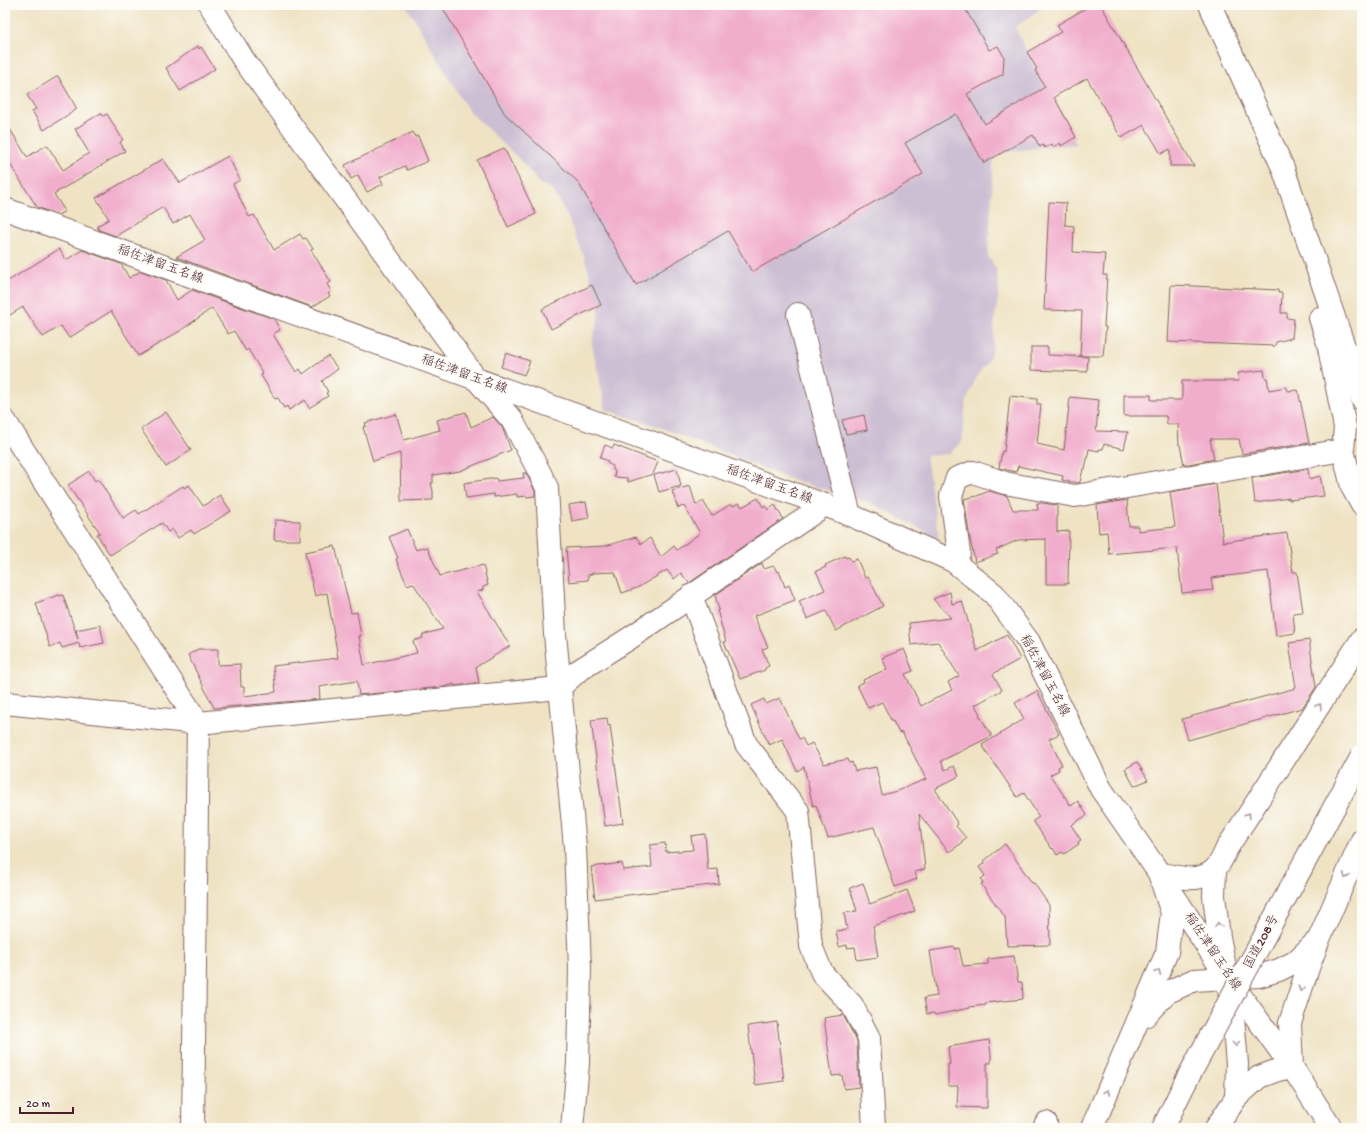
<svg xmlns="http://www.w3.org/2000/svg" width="1367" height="1133" viewBox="0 0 1367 1133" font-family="'Gochi Hand','Klee One',sans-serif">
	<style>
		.industrial { fill: #ccbed3 }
		.building { fill: #f1adcc }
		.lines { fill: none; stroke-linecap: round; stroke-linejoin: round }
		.minor-casing { stroke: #846461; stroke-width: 24 }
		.major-casing { stroke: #846461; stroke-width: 24 }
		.highway-casing { stroke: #846461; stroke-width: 24 }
		.minor { stroke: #fff; stroke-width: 22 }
		.major { stroke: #fff; stroke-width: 22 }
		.highway { stroke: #fff; stroke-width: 22 }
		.highway-bridge-casing { stroke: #846461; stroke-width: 24; stroke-linecap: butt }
		.highway-bridge { stroke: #fff; stroke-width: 22 }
		.oneway { stroke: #ae9aa0 }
		.labels { text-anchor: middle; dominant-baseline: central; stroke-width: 3.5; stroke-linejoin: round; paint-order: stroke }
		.street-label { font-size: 13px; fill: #4a1f2b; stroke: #fdfcf7 }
	</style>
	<rect width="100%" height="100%" fill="#fdfcf7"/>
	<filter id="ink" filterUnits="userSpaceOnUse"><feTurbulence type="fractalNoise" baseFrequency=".025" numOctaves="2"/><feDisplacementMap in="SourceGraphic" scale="8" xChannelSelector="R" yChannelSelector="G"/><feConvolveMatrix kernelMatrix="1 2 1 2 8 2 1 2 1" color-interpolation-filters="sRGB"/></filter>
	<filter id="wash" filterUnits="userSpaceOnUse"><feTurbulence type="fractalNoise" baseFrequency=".012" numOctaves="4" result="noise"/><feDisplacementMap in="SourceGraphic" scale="16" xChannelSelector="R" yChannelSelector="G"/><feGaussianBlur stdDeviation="0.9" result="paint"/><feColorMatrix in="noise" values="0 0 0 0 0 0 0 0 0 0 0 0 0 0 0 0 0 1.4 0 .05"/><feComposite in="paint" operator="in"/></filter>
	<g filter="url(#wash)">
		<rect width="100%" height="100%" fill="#efe3c4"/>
		<polygon class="industrial" points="406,5 1046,5 1015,27 1041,81 1076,144 1042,147 1000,153 993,162 993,176 988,256 996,269 999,292 995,317 993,348 987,363 979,372 973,385 966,402 962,441 949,454 926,456 939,539 869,502 792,480 657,426 606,410 592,344 593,337 597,325 599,315 598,305 585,259 568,218 555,193 549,187 540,184 521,161 468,110"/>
		<g id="blocks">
			<g class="building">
				<polygon points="441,5 963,5 989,50 998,46 1004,57 1003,74 967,94 985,124 1045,87 1035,70 1037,69 1027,52 1061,32 1057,25 1091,5 1101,5 1194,166 1170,166 1170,149 1161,154 1144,125 1121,138 1087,78 1054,97 1076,137 1061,146 1060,143 1053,147 1052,144 1045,148 1043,145 1040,147 1033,135 984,163 956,114 905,143 923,174 752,272 728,231 636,285 578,182 505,114"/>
				<polygon points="198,46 199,49 201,47 215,69 180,91 166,68"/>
				<polygon points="58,76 77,109 44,130 32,111 36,109 27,95"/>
				<polygon points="101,113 103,116 107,114 123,140 120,142 125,151 54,194 65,211 58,215 37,207 5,156 5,121 27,157 47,145 63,170 89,153 75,129"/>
				<polygon points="413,132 415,137 418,136 428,161 407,170 405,166 380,177 383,184 367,192 358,175 351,179 345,165"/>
				<polygon points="504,148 536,214 508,227 477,160"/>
				<polygon points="228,156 240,180 233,184 249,217 254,215 274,250 300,234 303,239 306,238 313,249 311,250 331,282 327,284 331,291 328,294 330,296 312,307 176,257 205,240 190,214 173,224 163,207 116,236 99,230 97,226 109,219 96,198 163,159 180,183"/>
				<polygon points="1049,202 1066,203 1065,225 1074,226 1073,252 1105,254 1103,275 1107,275 1104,327 1106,327 1103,356 1080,356 1082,311 1044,310"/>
				<polygon points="59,249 66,260 82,250 121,264 129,278 141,271 166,280 177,300 192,290 274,319 280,330 273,334 296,372 300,369 303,374 328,356 338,369 322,381 328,392 326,393 328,396 309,408 305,400 289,410 287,406 284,408 278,398 275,399 261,375 263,374 248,349 246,351 234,331 228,334 212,308 180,331 138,356 111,311 69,338 61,326 43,337 23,307 5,318 5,283"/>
				<polygon points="592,285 601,305 551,329 542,309"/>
				<polygon points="1171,285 1278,290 1278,293 1282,293 1281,313 1287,313 1287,318 1294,319 1292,338 1276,342 1275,346 1168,342"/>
				<polygon points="1031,347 1048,347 1048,355 1088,357 1087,372 1031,370"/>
				<polygon points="506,353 530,361 524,375 501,367"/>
				<polygon points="1264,370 1265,378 1267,378 1269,390 1286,387 1287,391 1298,390 1309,443 1242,454 1239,439 1210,439 1214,459 1184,465 1180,445 1179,445 1178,424 1167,424 1166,416 1124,416 1124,395 1151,395 1151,400 1182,400 1182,381 1239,381 1238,373"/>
				<polygon points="1010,396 1037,399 1037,404 1041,404 1037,444 1064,450 1070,397 1099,400 1096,431 1128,432 1124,449 1104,444 1103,449 1099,449 1099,451 1089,449 1085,469 1083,469 1080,482 1078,483 1062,480 1063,476 1018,466 1016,472 999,468 1002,451 1004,452"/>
				<polygon points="166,412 191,450 166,467 141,429"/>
				<polygon points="466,412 471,427 493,417 502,427 511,450 460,471 433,475 433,483 431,483 433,491 433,500 401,501 400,453 373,461 363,427 366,426 365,423 396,414 404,440 440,430 437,420"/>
				<polygon points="864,415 867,430 846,434 842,420"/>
				<polygon points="605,445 613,448 614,445 658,462 653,474 628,482 627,478 614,477 615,471 613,470 613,466 607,463 608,461 600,458"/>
				<polygon points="677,469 681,486 659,492 654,475"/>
				<polygon points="1308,469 1309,479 1320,476 1324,496 1289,500 1289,498 1255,503 1252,478"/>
				<polygon points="89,471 95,481 98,479 123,518 136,510 139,514 183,486 184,488 189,485 203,506 220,495 231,511 194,534 191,530 178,538 172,529 168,532 162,523 110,555 97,534 100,533 68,485"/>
				<polygon points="523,473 526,473 535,491 535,496 527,497 527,496 517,497 517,494 494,497 494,494 466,498 464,483 496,478 497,481 524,478"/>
				<polygon points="1216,484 1223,542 1287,533 1293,572 1297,572 1303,612 1293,613 1295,633 1276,636 1268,571 1211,578 1213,590 1182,593 1177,548 1109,554 1107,532 1099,533 1097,505 1127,500 1129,526 1138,526 1138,531 1175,527 1170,492"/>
				<polygon points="690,486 696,505 703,501 712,516 731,504 733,506 739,503 742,507 758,498 763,507 765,506 768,510 775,505 783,519 689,583 681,573 674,579 667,570 637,588 622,593 615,572 592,573 592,574 588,575 588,580 569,582 566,548 605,546 636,537 641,544 650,538 661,557 674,546 677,550 700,533 684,506 678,508 672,491"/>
				<polygon points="989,491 1007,496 1013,510 1038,510 1037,503 1042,503 1057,505 1057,532 1069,531 1068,584 1046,584 1046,539 1018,540 996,550 998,554 975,562 970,539 964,499 977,496"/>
				<polygon points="586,502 589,518 572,521 569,505"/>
				<polygon points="275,520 300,521 300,540 274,540"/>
				<polygon points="407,529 416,550 423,547 424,548 427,547 440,576 483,565 488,585 483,587 483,590 477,592 510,646 476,667 479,683 455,686 454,684 444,687 359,695 357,681 319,687 320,699 214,708 188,655 198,649 218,649 218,665 240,664 241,687 244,687 244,696 276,692 273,666 338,658 327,593 315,596 305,552 335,546 351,613 357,612 361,636 359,636 364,665 417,653 413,641 423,638 422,635 443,629 413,583 407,585 396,559 398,558 389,537"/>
				<polygon points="845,556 846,558 849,557 851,561 857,559 865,578 868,577 883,606 836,631 826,611 807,619 799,601 825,590 816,571 826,567 825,565"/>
				<polygon points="762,563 764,569 774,566 777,572 779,571 785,587 789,585 795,600 754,616 768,647 762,649 769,666 765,668 765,670 740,679 724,642 726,642 717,610 719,610 715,595"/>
				<polygon points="950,592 952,604 962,601 977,651 1007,635 1020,659 993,674 1002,690 975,705 980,714 979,715 992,736 941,761 945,770 954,766 959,776 935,789 958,824 956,826 966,838 961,842 962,843 949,852 919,814 925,869 915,872 917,879 895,887 874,827 828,838 816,805 813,806 804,767 797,771 782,739 769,745 751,705 764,699 766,704 780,698 799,739 802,738 806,746 812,743 824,764 848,759 849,763 852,762 855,771 876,767 882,795 897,791 926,779 902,732 899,733 893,721 892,722 882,702 868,708 857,685 864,682 863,680 887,669 882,658 904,649 913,671 905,674 921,706 952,690 948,682 959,676 938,642 911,645 909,623 951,618 933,599"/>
				<polygon points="59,595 60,596 63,595 78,639 76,630 100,625 104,643 80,648 79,643 62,648 60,643 50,647 36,603"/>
				<polygon points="1309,640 1316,687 1302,708 1188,740 1182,719 1296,688 1289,643"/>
				<polygon points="1037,691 1059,734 1049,739 1062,765 1058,767 1059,770 1050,775 1071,806 1078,801 1087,815 1071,825 1081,840 1078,842 1079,844 1064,854 1062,852 1057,855 1053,848 1052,849 1033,821 1039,817 1024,793 1017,797 982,745 1024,719 1015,703"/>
				<polygon points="607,718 608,726 610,725 623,823 605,826 591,720"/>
				<polygon points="1137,762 1148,780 1134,786 1125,769"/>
				<polygon points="705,834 708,870 718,869 719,884 595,899 591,867 622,863 623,870 652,867 650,845 665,843 666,852 693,850 691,836"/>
				<polygon points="1005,844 1032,883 1034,883 1049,905 1050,945 1007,946 1005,917 981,884 983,883 981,879 985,876 979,867 985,863 984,861"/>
				<polygon points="863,883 870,904 907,890 915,911 873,926 878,957 857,960 855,947 847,948 847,945 839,947 836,931 847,930 844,913 857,911 850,888"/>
				<polygon points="955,947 955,949 959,948 963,966 988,964 988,959 1014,956 1018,982 1022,982 1023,999 985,1003 986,1005 969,1007 970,1008 935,1015 934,1013 927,1014 924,998 937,996 930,951"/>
				<polygon points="843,1015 857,1041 859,1087 844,1089 842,1075 832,1076 824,1018"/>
				<polygon points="777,1022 784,1081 755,1085 748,1026"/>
				<polygon points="989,1040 991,1055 991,1063 987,1063 987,1108 957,1107 958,1086 948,1086 948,1064 950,1064 948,1047"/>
			</g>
		</g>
	</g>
	<g filter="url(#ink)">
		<use href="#blocks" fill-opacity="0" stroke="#846461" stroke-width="1"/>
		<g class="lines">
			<g class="minor-casing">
				<g id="minor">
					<polyline points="210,5 243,59 477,380 512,420 540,473 547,488 555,634 575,847 580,968 578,1064 572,1128"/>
					<polyline points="1210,5 1283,168 1362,399"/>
					<polyline points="798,314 850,515"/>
					<polyline points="1320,318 1328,343 1345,427 1343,450 1352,487 1362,505"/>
					<polyline points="5,421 198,723 193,1128"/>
					<polyline points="953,561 959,553 951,496 957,478 973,472 1005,483 1075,496 1343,450"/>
					<polyline points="691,596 746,744 798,811 811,946 822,973 852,1005 869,1038 874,1128"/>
					<polyline points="5,703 198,723 559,688 578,671 630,638 825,505"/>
					<polyline points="1292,1067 1331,1128"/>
					<polyline points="1044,1128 1046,1123"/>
				</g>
			</g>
			<g class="major-casing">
				<polyline id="major" points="5,209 825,505 850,515 953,561 994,594 1029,642 1101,789 1159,873 1227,977 1292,1067"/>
			</g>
			<g class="highway-casing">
				<g id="highway">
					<polyline points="1215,870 1214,896 1219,937 1227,977 1233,1017 1237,1064 1236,1098"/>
					<path d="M1159 873C1177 877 1198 884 1214 870 1220 865 1224 855 1227 848L1362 639"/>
					<polyline points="1145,1016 1166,993 1194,980 1259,976 1279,970 1295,962 1315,943"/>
					<polyline points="1092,1128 1167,952 1172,913 1159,873"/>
					<polyline points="1163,1128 1185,1083"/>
					<polyline points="1216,1128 1236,1098 1259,1077 1278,1070 1292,1067 1290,1023 1308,968 1319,939 1362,840"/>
				</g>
			</g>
			<use href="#minor" class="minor"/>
			<use href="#major" class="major"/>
			<use href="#highway" class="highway"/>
			<g class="highway-bridge-casing">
				<polyline id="highway-bridge" points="1185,1083 1362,756"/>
			</g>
			<use href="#highway-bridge" class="highway-bridge"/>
		</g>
		<defs><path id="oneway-chevron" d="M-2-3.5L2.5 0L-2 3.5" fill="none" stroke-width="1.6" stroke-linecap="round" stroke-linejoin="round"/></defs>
		<g class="oneway">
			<use href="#oneway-chevron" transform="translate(1319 706) rotate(-57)"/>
			<use href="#oneway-chevron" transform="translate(1248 815) rotate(-57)"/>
			<use href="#oneway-chevron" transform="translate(1346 876) rotate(114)"/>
			<use href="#oneway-chevron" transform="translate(1218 925) rotate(-97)"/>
			<use href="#oneway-chevron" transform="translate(1158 972) rotate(-67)"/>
			<use href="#oneway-chevron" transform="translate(1301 989) rotate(108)"/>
			<use href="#oneway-chevron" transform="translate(1236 1044) rotate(85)"/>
			<use href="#oneway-chevron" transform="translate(1107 1092) rotate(-67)"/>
		</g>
	</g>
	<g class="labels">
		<g class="street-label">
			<text transform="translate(160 265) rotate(20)">稲佐津留玉名線</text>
			<text transform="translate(464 375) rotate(20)">稲佐津留玉名線</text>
			<text transform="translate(769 485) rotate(20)">稲佐津留玉名線</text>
			<text transform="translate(1044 676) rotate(62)">稲佐津留玉名線</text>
			<text transform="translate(1262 942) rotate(-62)">国道208号</text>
			<text transform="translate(1212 952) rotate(56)">稲佐津留玉名線</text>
		</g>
	</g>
	<rect width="1367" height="1133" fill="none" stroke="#fdfcf7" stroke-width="20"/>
	<path d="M20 1107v6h53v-6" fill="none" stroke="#4a1f2b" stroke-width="2"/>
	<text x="26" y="1107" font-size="12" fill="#4a1f2b" stroke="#fdfcf7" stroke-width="3" paint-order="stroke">20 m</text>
</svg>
